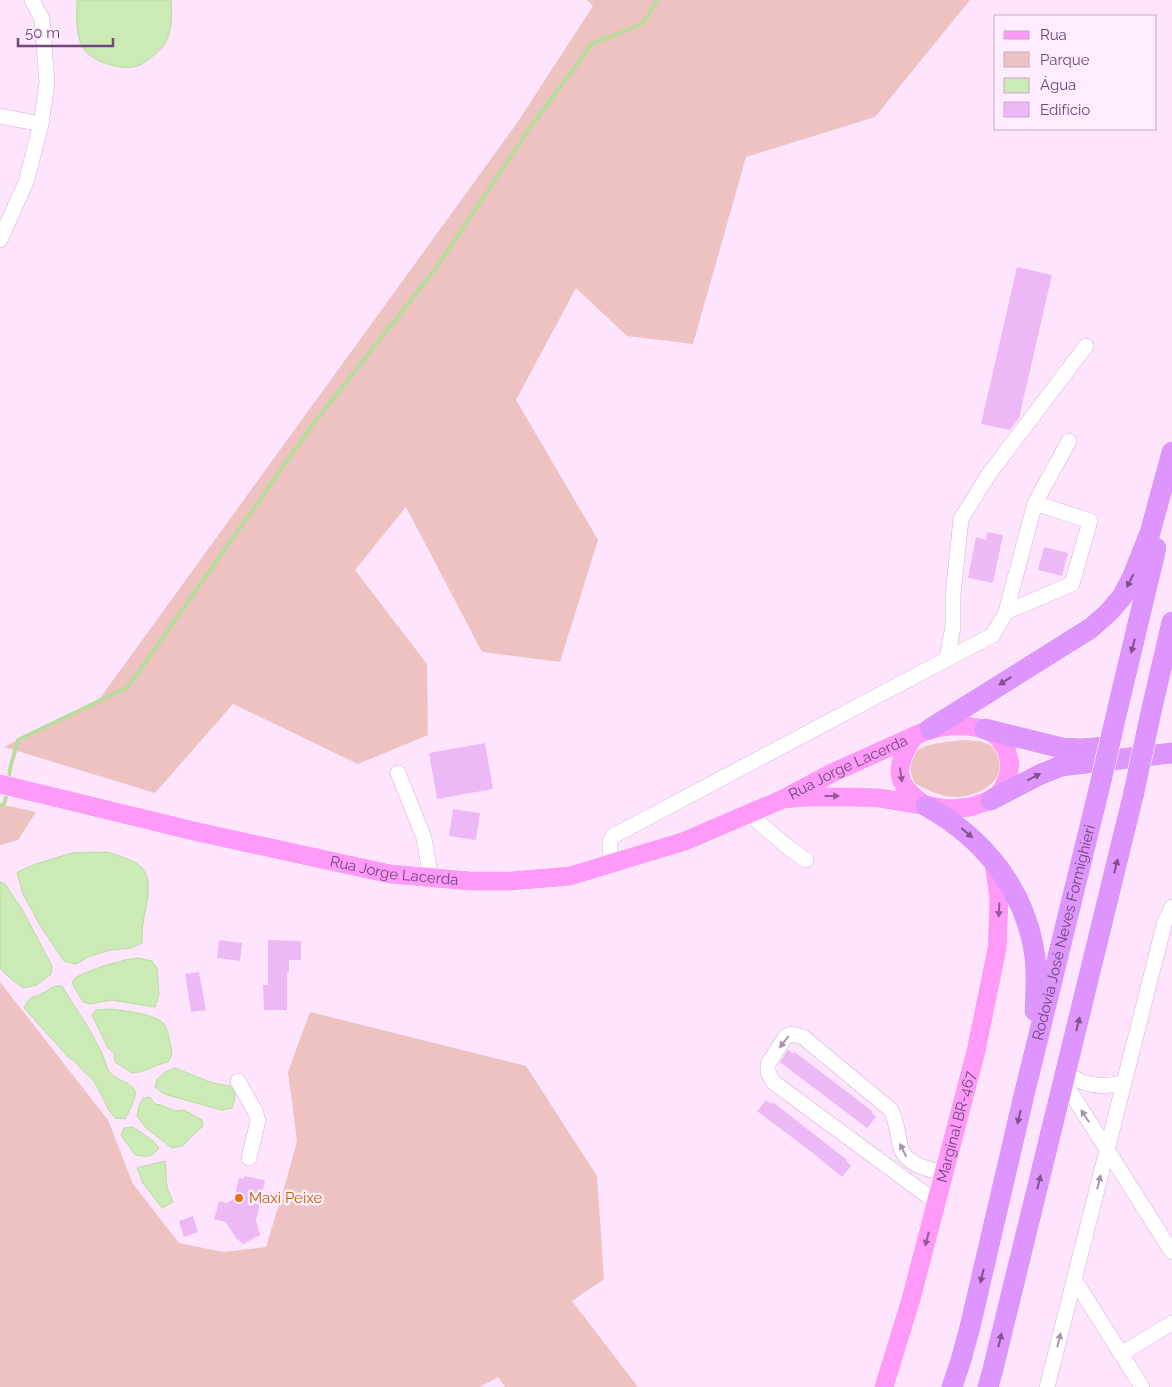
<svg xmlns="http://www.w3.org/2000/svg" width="1172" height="1387" viewBox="0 0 1172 1387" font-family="Raleway,sans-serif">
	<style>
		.green { fill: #edc2c1 }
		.water { fill: #cceab6; stroke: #b6dd9c }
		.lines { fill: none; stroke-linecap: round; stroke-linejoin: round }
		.stream { stroke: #b6dd9c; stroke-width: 4 }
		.building { fill: #ecb9f6 }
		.minor-casing { stroke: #d1aed6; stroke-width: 16 }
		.major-casing { stroke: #fff; stroke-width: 20 }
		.highway-casing { stroke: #fff; stroke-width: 22 }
		.minor { stroke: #fff; stroke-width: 15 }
		.major { stroke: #ff9af8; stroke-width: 19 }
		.highway { stroke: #de95fe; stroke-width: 21 }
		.highway-bridge-casing { stroke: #fff; stroke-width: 22; stroke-linecap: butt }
		.highway-bridge { stroke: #de95fe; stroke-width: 21 }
		.oneway { fill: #80538d }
		.oneway2 { fill: #935c99 }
		.oneway3 { fill: #a991af }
		.food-dot { fill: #e8710a; stroke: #ffecfe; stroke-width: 2 }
		.labels { text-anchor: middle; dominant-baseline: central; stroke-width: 5; stroke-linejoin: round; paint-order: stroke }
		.street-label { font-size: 15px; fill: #6f4779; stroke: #ffecfe }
		.food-label { font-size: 15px; fill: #c56008; stroke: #ffecfe; text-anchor: start }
	</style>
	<rect width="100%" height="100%" fill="#fee4fd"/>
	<g class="green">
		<polygon points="587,0 970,0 875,117 746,157 693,344 627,336 576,288 516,400 598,540 560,662 482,652 406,507 355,570 427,664 428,735 358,764 233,704 155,793 4,747 98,701 517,123 593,6"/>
		<path d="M964 740C972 741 980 740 987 744 992 746 996 749 998 754 1011 780 976 798 955 797 941 797 927 789 915 784 910 775 907 758 917 751 927 743 953 741 964 740Z"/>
		<polygon points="0,804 36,812 18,840 0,845"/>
		<polygon points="0,982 108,1120 133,1184 179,1243 223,1252 266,1247 287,1178 297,1141 288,1072 310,1012 526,1066 597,1176 604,1279 572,1301 638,1387 505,1387 498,1377 480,1387 0,1387"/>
	</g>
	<g class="water">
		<path d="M77 0H171C172 12 172 30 166 42 162 49 147 62 140 65 123 72 90 62 82 46 75 32 77 15 77 0Z"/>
		<path d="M107 852C117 855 136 860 143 869 154 883 145 907 143 923 142 930 142 936 142 943L131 948 111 950 90 956 76 964 64 961 41 927 23 894 17 872 36 864 72 853Z"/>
		<polygon points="0,882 5,884 23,911 52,966 51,974 37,985 23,988 12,980 0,968"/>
		<path d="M138 958 152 961 157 968 159 995 155 1007 111 1000 90 1004 83 1002 72 983 75 978C89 970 106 965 122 961 127 959 133 959 138 958Z"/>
		<path d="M55 986H62C76 1009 92 1031 103 1056 105 1060 106 1066 108 1070 114 1081 130 1080 135 1091 137 1097 128 1113 125 1119L115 1118C105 1107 103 1095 95 1083 91 1077 86 1074 81 1069 76 1063 77 1062 70 1059L24 1008C29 996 33 998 43 993 47 991 51 988 55 986Z"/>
		<path d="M110 1009C124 1011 154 1013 164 1024 168 1029 171 1047 172 1054L168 1062C154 1065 146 1072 132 1073L115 1062 114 1053 108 1048 92 1015 96 1010Z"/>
		<path d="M175 1068 213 1083 230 1086C237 1094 235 1098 232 1108L221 1110 164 1094 155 1087 157 1079 167 1071Z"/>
		<polygon points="150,1097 155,1104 161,1105 175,1111 184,1110 202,1120 203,1126 182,1146 172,1148 145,1127 137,1116 139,1106 143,1098"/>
		<path d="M133 1127 153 1141 159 1148C152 1158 146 1157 135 1155L121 1135 124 1128Z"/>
		<polygon points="165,1161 167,1187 173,1202 162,1208 143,1183 137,1168"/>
	</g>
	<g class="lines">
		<g class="stream">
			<polyline points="8,781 11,765 18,740 128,687 311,427 436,268 532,125 592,44 642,24 658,0"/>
			<polyline points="0,807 5,802 7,791"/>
		</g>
	</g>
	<g class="building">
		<polygon points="1017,267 1052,275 1019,418 1010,430 981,424"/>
		<polygon points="987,532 1003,535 993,583 968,578 976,537 986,540"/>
		<polygon points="1044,547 1068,553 1062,576 1038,570"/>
		<polygon points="485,743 493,789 437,799 429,753"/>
		<polygon points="453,809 480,813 476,840 449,836"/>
		<polygon points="219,940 242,943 240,961 217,958"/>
		<polygon points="268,940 301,941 301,960 289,960 289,973 287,973 287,1010 264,1010 263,985 268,985"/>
		<polygon points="199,972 206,1010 191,1012 185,974"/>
		<polygon points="788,1050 793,1054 794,1052 800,1056 872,1111 871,1112 876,1117 867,1128 780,1062"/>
		<polygon points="766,1100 771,1104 772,1102 778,1106 847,1160 846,1161 851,1166 842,1177 809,1150 757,1111"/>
		<polygon points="244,1176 265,1180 256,1221 260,1235 243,1244 236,1238 226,1222 214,1219 219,1201 227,1203 234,1199 239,1178 244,1179"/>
		<polygon points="193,1216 198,1232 184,1237 179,1221"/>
	</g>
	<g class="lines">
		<g class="minor-casing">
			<g id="minor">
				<polyline points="0,116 41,124"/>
				<polyline points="0,240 26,182 41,124 47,83 42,19 32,0"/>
				<polyline points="1006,612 1072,584 1090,521 1035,503"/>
				<polyline points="947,659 993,635 1006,612 1035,503 1069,441"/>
				<polyline points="398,773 424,838 431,879"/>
				<polyline points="749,814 790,849 806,860"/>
				<polyline points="610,864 610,841 613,836 947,659 953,627 953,595 961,519 989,474 1086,346"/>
				<path d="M1066 1073C1084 1086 1103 1089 1124 1082"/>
				<polyline points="238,1081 255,1111 258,1121 249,1158"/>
				<polyline points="1064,1082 1172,1252"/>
				<path d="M936 1202 773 1082 768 1072V1064L786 1036 792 1034 803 1037 891 1110C897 1122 897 1132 900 1144 903 1164 927 1169 943 1173"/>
				<polyline points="1074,1279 1142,1387"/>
				<polyline points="1121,1354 1172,1323"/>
				<polyline points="1047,1387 1165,921 1172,907"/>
			</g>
		</g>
		<g class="major-casing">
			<g id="major">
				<path d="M914 736C894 768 893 783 925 805"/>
				<path id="s1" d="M0 784 198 832 390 874 470 881H511L570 876 685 841 783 799 834 772 930 729 949 726H967L985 729 998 737 1006 749 1010 763 1008 777 1002 791 991 800 970 807 948 809 879 798 855 797H807L783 799"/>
				<path id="s2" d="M884 1387 911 1299 976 1051 997 949 999 900 994 862"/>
			</g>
		</g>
		<g class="highway-casing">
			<g id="highway">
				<polyline points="1118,707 1156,548"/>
				<polyline points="1151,712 1172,622"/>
				<polyline points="930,729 1091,628 1108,613 1122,597 1132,578 1150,533 1172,452"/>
				<polyline points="985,729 1062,748 1081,749 1105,747"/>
				<polyline points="991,800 1039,775 1061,766 1172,753"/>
				<path d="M926 806C984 838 1026 890 1035 957 1037 975 1036 993 1035 1011"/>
				<path id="s3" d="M952 1387 961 1360 970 1327 1024 1095 1101 781"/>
				<polyline points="988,1387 993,1369 1134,792"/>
			</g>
		</g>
		<use href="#minor" class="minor"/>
		<use href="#major" class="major"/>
		<use href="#highway" class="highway"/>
		<g class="highway-bridge-casing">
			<g id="highway-bridge">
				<polyline points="1101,781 1118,707"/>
				<polyline points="1134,792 1151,712"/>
			</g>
		</g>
		<use href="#highway-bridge" class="highway-bridge"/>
	</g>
	<defs><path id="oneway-solid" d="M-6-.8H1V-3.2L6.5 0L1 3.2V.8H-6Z" transform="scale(1.25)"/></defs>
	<g class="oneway">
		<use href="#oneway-solid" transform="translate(1130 581) rotate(117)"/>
		<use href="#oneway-solid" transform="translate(1133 646) rotate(104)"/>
		<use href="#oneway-solid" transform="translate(1005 681) rotate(147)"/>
		<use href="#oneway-solid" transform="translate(1034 777) rotate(-27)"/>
		<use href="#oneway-solid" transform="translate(967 833) rotate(41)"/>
		<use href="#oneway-solid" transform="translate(1116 866) rotate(-76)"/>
		<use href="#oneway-solid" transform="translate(1078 1024) rotate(-76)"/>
		<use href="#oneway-solid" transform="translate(1019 1117) rotate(103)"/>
		<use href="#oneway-solid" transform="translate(1039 1182) rotate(-76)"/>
		<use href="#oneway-solid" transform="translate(982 1276) rotate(103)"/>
		<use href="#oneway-solid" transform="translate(1000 1340) rotate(-77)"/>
	</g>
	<g class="oneway2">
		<use href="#oneway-solid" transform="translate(901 775) rotate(82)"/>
		<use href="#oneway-solid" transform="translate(832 796)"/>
		<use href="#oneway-solid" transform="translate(999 910) rotate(93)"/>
		<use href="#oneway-solid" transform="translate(927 1239) rotate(105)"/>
	</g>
	<g class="oneway3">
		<use href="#oneway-solid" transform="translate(784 1042) rotate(128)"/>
		<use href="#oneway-solid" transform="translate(1085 1116) rotate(-123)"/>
		<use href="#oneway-solid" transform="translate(903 1150) rotate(-116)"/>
		<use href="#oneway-solid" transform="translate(1099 1182) rotate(-76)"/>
		<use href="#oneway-solid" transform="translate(1059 1340) rotate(-76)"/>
	</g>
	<circle class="food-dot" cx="239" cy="1198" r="5"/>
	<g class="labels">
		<g class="street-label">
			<text stroke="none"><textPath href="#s1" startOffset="880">Rua Jorge Lacerda</textPath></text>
			<text stroke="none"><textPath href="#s1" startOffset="404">Rua Jorge Lacerda</textPath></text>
			<text stroke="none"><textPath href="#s3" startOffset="468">Rodovia José Neves Formighieri</textPath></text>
			<text stroke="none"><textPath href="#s2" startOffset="270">Marginal BR-467</textPath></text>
		</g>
		<g class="food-label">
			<text x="249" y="1198">Maxi Peixe</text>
		</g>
	</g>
	<rect x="994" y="15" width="162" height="115" fill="#ffecfe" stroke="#c5aac9"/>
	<rect x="1004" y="31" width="25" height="8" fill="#ff9af8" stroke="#c5aac9"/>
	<text x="1040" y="40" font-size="15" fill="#6f4779">Rua</text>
	<rect x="1004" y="52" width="25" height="15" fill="#edc2c1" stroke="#c5aac9"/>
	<text x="1040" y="65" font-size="15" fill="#6f4779">Parque</text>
	<rect x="1004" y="78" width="25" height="15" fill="#cceab6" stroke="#c5aac9"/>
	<text x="1040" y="90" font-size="15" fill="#6f4779">Água</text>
	<rect x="1004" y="102" width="25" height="15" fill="#ecb9f6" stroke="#c5aac9"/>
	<text x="1040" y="115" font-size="15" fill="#6f4779">Edifício</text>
	<path d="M18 38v8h95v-8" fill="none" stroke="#6f4779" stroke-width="2.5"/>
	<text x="25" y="38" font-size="15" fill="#6f4779" stroke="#ffecfe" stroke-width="4" paint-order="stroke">50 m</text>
</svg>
